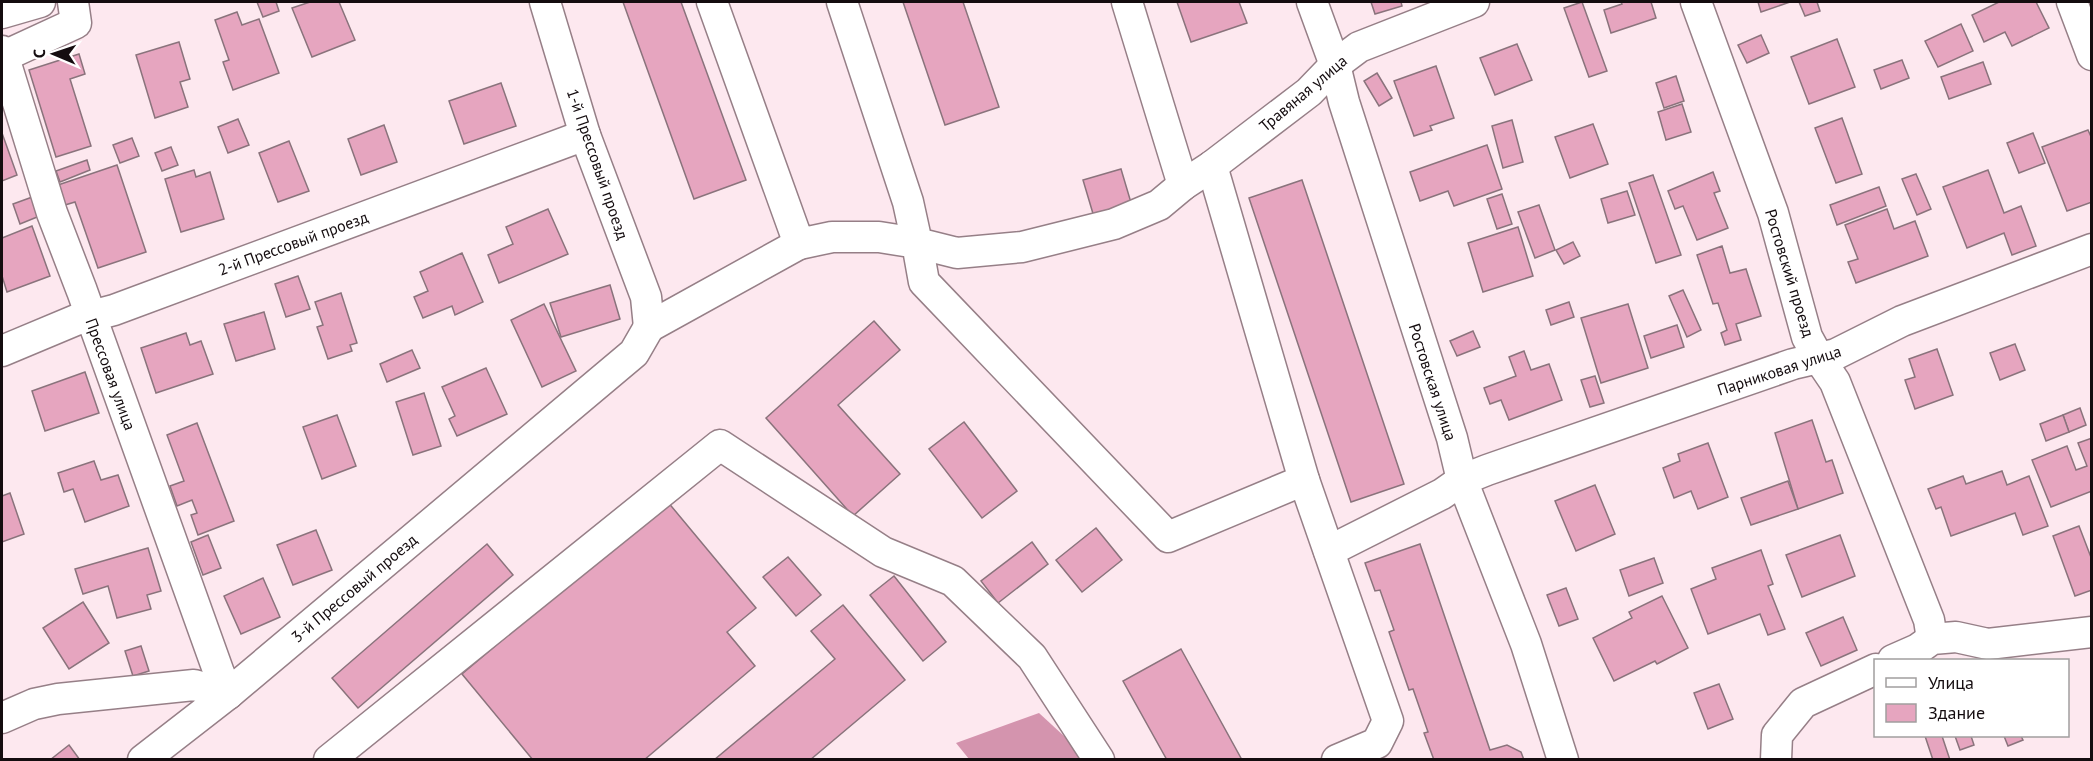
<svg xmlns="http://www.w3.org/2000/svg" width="2093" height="761" viewBox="0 0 2093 761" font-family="'PT Sans',sans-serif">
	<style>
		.forest { fill: #d494ae }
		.building { fill: #e6a5bf; stroke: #8a737c; stroke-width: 1.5 }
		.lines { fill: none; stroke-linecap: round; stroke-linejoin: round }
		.minor-casing { stroke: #967f87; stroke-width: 33 }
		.minor { stroke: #fff; stroke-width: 30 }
		.labels { text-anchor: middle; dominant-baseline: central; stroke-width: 6; stroke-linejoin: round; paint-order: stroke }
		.street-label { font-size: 16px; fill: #140c0f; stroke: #fff }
	</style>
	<rect width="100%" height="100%" fill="#fde8ef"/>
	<polygon class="forest" points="1039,713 1089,759 969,759 956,743"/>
	<g class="building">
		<polygon points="257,2 276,2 279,11 263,17"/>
		<polygon points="310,2 339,2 355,40 312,57 292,8"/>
		<polygon points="623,2 681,2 746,180 694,199"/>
		<polygon points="903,2 963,2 999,107 945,125"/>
		<polygon points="1177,2 1239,2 1247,23 1191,42"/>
		<polygon points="1371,2 1401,2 1402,6 1375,14"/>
		<polygon points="1582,2 1607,71 1589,77 1564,8"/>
		<polygon points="1621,2 1651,2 1656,18 1611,33 1604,10 1622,4"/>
		<polygon points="1758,2 1790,2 1761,12"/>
		<polygon points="1799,2 1817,2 1820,11 1805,16"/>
		<polygon points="1999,2 2036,2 2049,28 2012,46 2005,32 1984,42 1972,15"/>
		<polygon points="237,12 242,25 259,19 279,73 233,90 223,62 229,60 215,20"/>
		<polygon points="1961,24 1973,51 1938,67 1925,41"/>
		<polygon points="1761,35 1769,53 1747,63 1738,45"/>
		<polygon points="1837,39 1855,87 1809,104 1791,57"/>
		<polygon points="179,42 190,79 180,82 188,107 155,118 136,55"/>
		<polygon points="1517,44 1532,80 1495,95 1480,58"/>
		<polygon points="79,54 85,74 70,79 91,146 56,157 29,70"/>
		<polygon points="1902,60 1909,78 1881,89 1874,70"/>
		<polygon points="1983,62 1991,84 1949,99 1941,77"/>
		<polygon points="1436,66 1454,118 1430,126 1432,130 1414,136 1394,81"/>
		<polygon points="1377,73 1392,98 1379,106 1364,81"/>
		<polygon points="1676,76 1684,101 1664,108 1656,83"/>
		<polygon points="501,83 516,126 464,144 449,101"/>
		<polygon points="1682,104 1691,132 1666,140 1658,112"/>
		<polygon points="1842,118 1862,174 1836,183 1815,128"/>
		<polygon points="238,119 249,145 228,153 218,127"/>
		<polygon points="1512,120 1523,162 1503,168 1492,126"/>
		<polygon points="1593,124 1608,164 1570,178 1555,137"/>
		<polygon points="384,125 397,162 361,175 348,139"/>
		<polygon points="2088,130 2092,139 2092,202 2067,211 2042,147"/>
		<polygon points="2,133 17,175 2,181"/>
		<polygon points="2033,133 2045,163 2019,173 2007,143"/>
		<polygon points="132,138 139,156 120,163 113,145"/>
		<polygon points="289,141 309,191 278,202 259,153"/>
		<polygon points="1487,145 1502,189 1454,206 1448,191 1420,201 1410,172"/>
		<polygon points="171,147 178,165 162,171 155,153"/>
		<polygon points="87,160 90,170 60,182 56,171"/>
		<polygon points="117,165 146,252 98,268 75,202 65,205 58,185"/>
		<polygon points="1121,169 1132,206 1094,217 1083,180"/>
		<polygon points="194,170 196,177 210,172 224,219 181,232 165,179"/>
		<polygon points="1988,170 2004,213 2021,206 2036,246 2012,255 2004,233 1967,248 1943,187"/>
		<polygon points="1713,172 1720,191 1714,193 1728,228 1697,240 1683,206 1675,209 1668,191"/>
		<polygon points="1916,174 1931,209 1917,215 1902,179"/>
		<polygon points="1653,175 1681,255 1656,263 1629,183"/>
		<polygon points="1302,180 1404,484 1351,502 1249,198"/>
		<polygon points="1879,187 1886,206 1837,225 1830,205"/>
		<polygon points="1627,191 1635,215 1608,223 1601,199"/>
		<polygon points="1502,194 1512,224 1497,229 1487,199"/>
		<polygon points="35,196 42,215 20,224 13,204"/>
		<polygon points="1539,205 1555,250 1535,258 1518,212"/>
		<polygon points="548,209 568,254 499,283 488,255 513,244 506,227"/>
		<polygon points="1887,209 1894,229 1915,221 1928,256 1856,283 1848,262 1858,259 1845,225"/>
		<polygon points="32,226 50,276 7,292 2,276 2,238"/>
		<polygon points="1518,227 1533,276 1483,292 1468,243"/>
		<polygon points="1573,242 1580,256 1564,264 1556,250"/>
		<polygon points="1722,246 1730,273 1746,269 1761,316 1736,324 1741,340 1725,345 1721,333 1727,330 1718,303 1713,304 1697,255"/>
		<polygon points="462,253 483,302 455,315 452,306 423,318 414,297 428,291 420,272"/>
		<polygon points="298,276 310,309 286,317 275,284"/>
		<polygon points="610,285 620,319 561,337 550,303"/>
		<polygon points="1683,290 1701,330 1687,337 1669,296"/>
		<polygon points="341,293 357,343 350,345 352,351 328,359 317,327 323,325 315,302"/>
		<polygon points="1569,302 1574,317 1551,325 1546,310"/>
		<polygon points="544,304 576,371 542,387 511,320"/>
		<polygon points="1628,304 1648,368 1601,383 1581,318"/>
		<polygon points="264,312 275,349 236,361 224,324"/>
		<polygon points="874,321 900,350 838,405 900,474 853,516 766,418"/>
		<polygon points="1677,325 1684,347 1651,358 1644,336"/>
		<polygon points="1473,331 1480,347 1457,356 1450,341"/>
		<polygon points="186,333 190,345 201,341 213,374 156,393 141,348"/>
		<polygon points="2015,344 2025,370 2000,380 1990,353"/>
		<polygon points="1937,349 1953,395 1915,409 1905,380 1915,377 1909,359"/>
		<polygon points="412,350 420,368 387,382 380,364"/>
		<polygon points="1524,351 1531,370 1549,364 1562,400 1509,420 1501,400 1490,404 1484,388 1516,376 1509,357"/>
		<polygon points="486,368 507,414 457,436 449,419 455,416 442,387"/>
		<polygon points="85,372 99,413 45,431 32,391"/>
		<polygon points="1595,376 1604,403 1590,407 1581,380"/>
		<polygon points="424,393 441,446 413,455 396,402"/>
		<polygon points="2080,408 2086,425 2069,432 2063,415"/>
		<polygon points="337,415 356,466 322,479 303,427"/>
		<polygon points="2063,415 2069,432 2046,441 2040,424"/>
		<polygon points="1812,420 1826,462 1832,460 1843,493 1798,509 1775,433"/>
		<polygon points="964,422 1017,491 982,518 929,449"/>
		<polygon points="197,423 234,521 198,535 191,515 197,513 192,500 177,506 170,486 184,481 167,435"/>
		<polygon points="2092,438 2092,491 2051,507 2032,460 2067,446 2076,470 2087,466 2078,443"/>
		<polygon points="1708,443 1728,497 1698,509 1691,491 1674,498 1663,468 1680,461 1678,454"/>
		<polygon points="94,461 101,480 118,475 129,506 85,522 73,489 64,492 58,473"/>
		<polygon points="2002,471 2007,485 2029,476 2048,526 2023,535 2015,513 1951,536 1941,507 1936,509 1928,489 1963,476 1966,484"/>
		<polygon points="1788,481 1798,509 1751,525 1741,498"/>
		<polygon points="1595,485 1615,534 1576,551 1555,501"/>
		<polygon points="10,493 24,534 2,542 2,496"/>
		<polygon points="667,501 756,608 727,632 755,666 644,760 533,760 462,674"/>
		<polygon points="2079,526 2092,560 2092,590 2075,596 2053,536"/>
		<polygon points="1096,528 1122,560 1082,592 1056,560"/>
		<polygon points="316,530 332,570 293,585 277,545"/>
		<polygon points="208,535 221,568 203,575 191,542"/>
		<polygon points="1840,535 1855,576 1802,597 1786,555"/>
		<polygon points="1032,542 1048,564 998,603 981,581"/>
		<polygon points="487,544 513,575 358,708 332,678"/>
		<polygon points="1420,544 1490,750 1507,745 1521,752 1524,760 1434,760 1424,733 1428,732 1413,689 1409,690 1389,632 1394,630 1380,590 1375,591 1365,563"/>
		<polygon points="148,548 161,591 147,595 151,609 117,618 108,586 83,594 75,569"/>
		<polygon points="1761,550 1773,584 1768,586 1785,629 1768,635 1760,614 1708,634 1691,589 1716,579 1712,568"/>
		<polygon points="788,557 821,595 796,616 763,577"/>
		<polygon points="1654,558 1663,583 1629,596 1620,570"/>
		<polygon points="894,576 946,642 923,661 870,595"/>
		<polygon points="263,578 280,617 241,634 224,596"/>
		<polygon points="1566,588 1578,619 1559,626 1547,595"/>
		<polygon points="1662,596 1688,648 1657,664 1655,661 1614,681 1593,638 1632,618 1629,612"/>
		<polygon points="83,602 109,643 69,669 43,628"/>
		<polygon points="843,605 905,680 810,760 714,760 835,659 811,631"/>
		<polygon points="1843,617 1857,650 1821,666 1806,633"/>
		<polygon points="141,646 149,671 133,676 125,651"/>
		<polygon points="1181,649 1242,760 1167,760 1123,681"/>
		<polygon points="1719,684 1733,719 1708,729 1694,693"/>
		<polygon points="1925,736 1942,736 1950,760 1933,760"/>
		<polygon points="1955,736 1971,736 1974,745 1960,750"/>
		<polygon points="2004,736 2021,736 2023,740 2008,746"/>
		<polygon points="69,745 80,760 50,760"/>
	</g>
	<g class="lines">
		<g class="minor-casing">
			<g id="minor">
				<polyline points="545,2 585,135 646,297 649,327"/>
				<polyline points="712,2 799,244 832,237 879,237 917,243 924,282 1168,537 1304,480"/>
				<polyline points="842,2 908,202 917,243 957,253 1022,247 1114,224 1159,205 1183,185 1212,166 1309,92 1335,65 1359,47 1474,2"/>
				<polyline points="1127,2 1183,185"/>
				<polyline points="1312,2 1335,65 1344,102 1452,438 1462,480 1526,644 1563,760"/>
				<polyline points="1696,2 1773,213 1807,337 1818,357 1835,382 1929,620 1932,639"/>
				<polyline points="2072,2 2092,55"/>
				<polyline points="2,13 40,2"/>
				<polyline points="2,51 52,213 82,291 219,673 228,694"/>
				<polyline points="2,57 76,23 73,2"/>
				<polyline points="1212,166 1304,480 1388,721 1377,743 1337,760"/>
				<polyline points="649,327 799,244"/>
				<polyline points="2,351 76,320 114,310 585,135"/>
				<polyline points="1329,551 1442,494 1462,480 1487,470 1793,364 1836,354 1902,321 2092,249"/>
				<polyline points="1893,660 1918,649 1932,639 1956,637 1988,644 2092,632"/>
				<polyline points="2,718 34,704 58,699 194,685 228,694"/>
				<polyline points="143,760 228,694 634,353 649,327"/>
				<polyline points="329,760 720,445 883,552 953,581 1032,657 1099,760"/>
				<polyline points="1776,760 1777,735 1803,703 1876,669"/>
			</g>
		</g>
		<use href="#minor" class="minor"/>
	</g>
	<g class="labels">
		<g class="street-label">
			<text transform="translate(1303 93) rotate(-40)">Травяная улица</text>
			<text transform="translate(598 164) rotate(71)">1-й Прессовый проезд</text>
			<text transform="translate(293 243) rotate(-20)">2-й Прессовый проезд</text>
			<text transform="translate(1790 273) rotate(73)">Ростовский проезд</text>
			<text transform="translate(1779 370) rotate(-18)">Парниковая улица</text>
			<text transform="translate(111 374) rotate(70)">Прессовая улица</text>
			<text transform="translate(1433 382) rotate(72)">Ростовская улица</text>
			<text transform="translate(354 588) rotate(-40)">3-й Прессовый проезд</text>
		</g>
	</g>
	<rect width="2093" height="761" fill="none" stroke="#140c0f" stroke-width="6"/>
	<rect x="1874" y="659" width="195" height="78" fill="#ffffff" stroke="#a19e9f" stroke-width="1.5"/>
	<rect x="1886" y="678" width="30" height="9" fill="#ffffff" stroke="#a19e9f" stroke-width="1.5"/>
	<text x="1928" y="689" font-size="18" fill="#140c0f">Улица</text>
	<rect x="1886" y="704" width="30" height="18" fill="#e6a5bf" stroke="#a19e9f" stroke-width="1.5"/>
	<text x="1928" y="719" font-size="18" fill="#140c0f">Здание</text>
	<g transform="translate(54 54) rotate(272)" stroke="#ffffff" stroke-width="4.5" paint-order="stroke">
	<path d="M0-4.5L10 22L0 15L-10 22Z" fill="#140c0f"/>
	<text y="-9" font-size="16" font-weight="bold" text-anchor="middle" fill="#140c0f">С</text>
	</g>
</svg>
